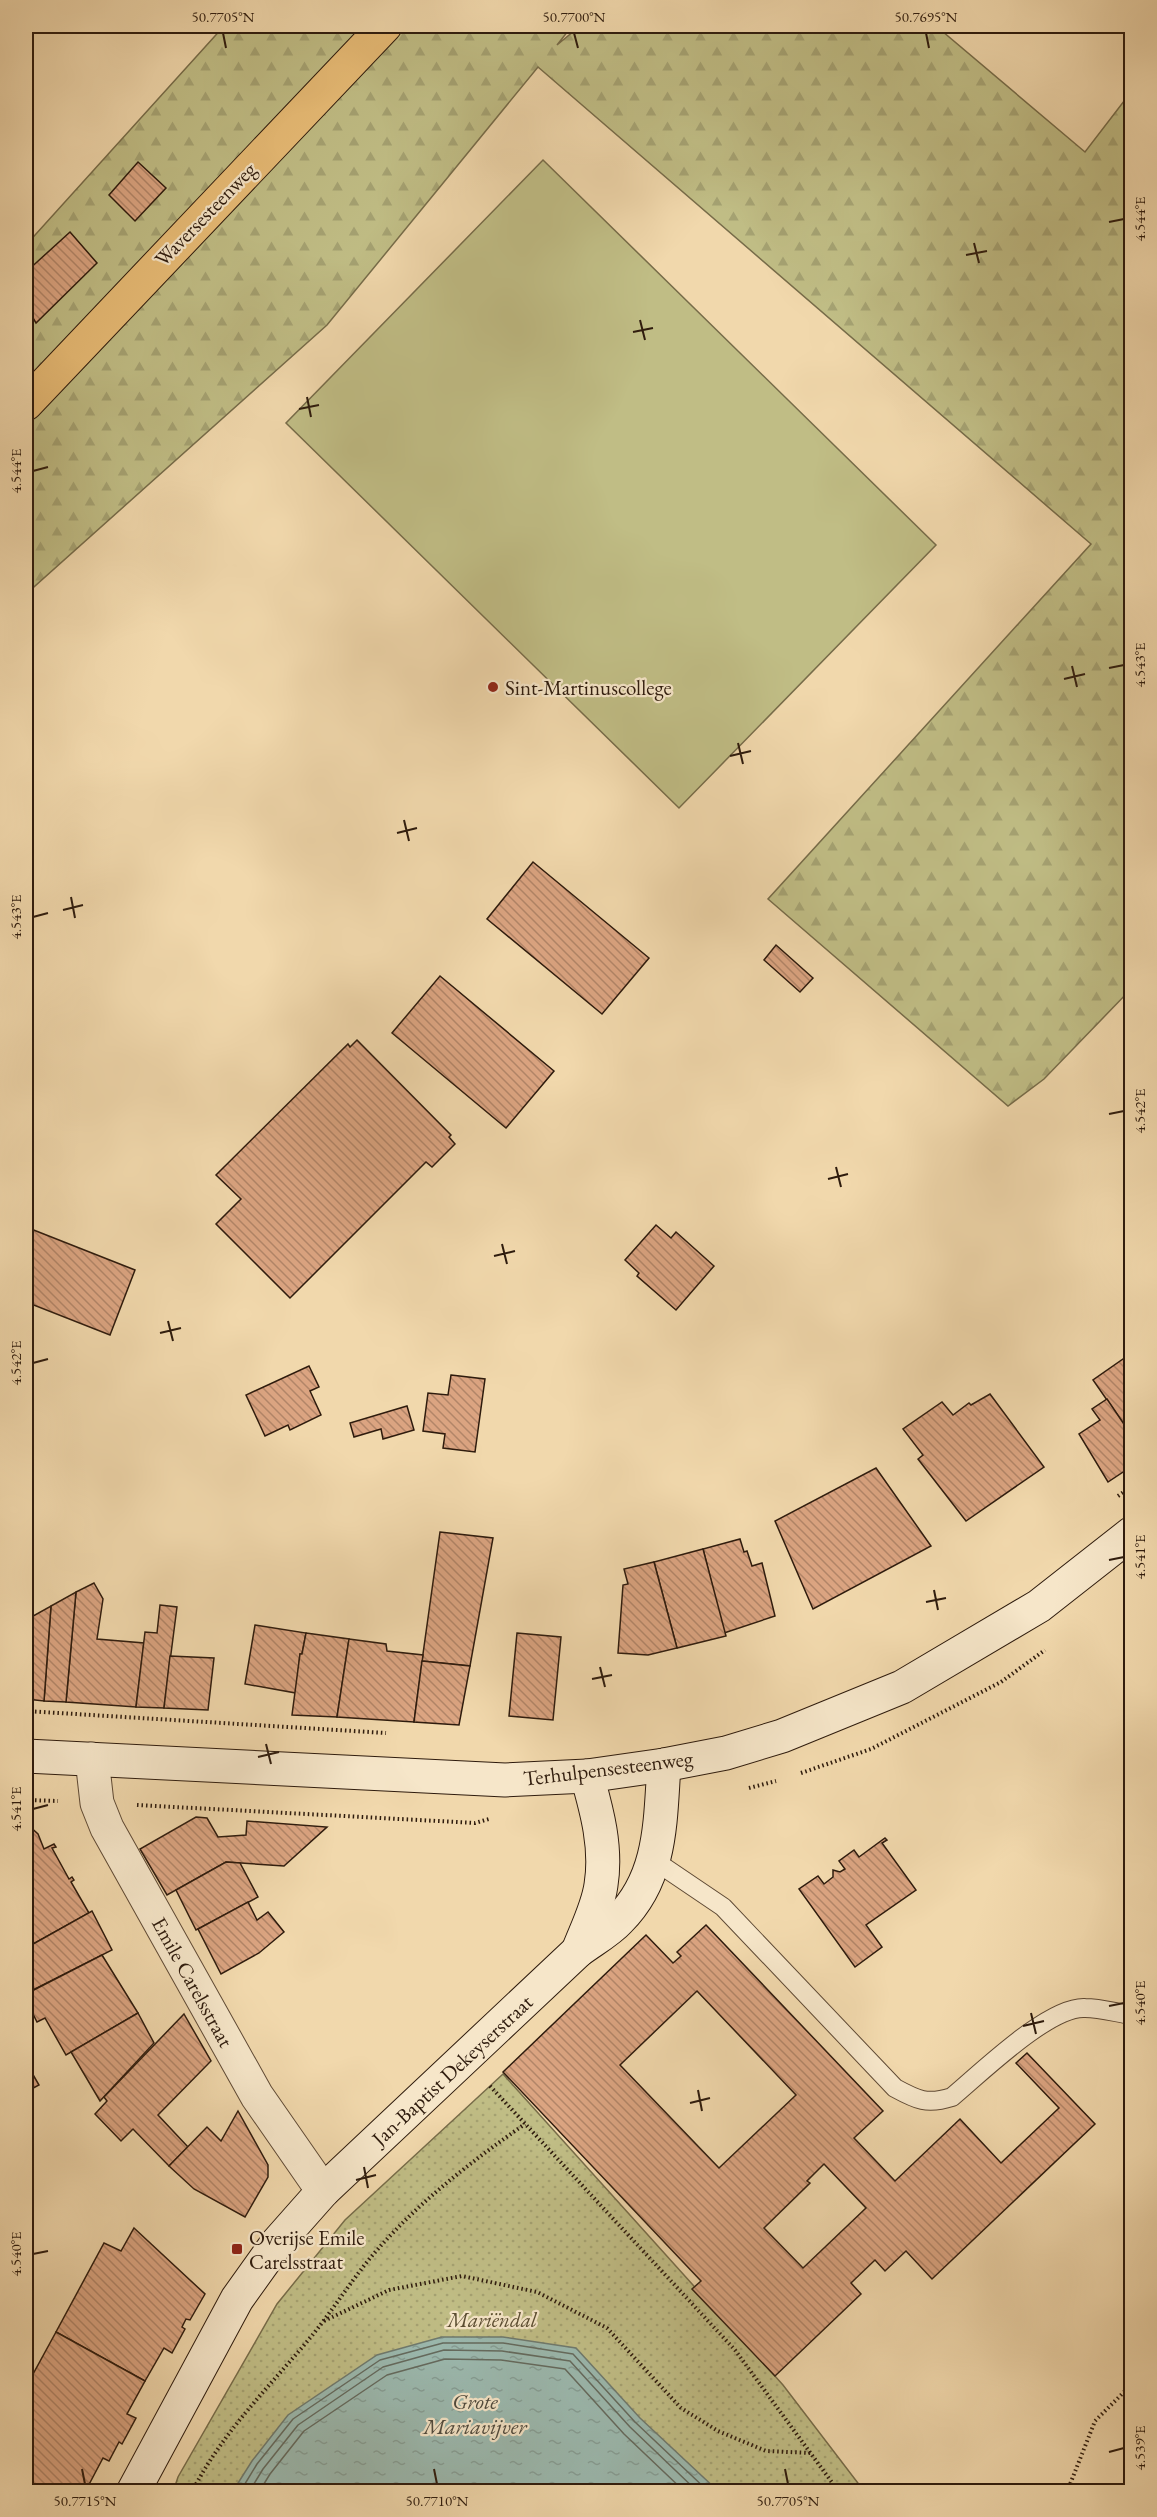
<svg xmlns="http://www.w3.org/2000/svg" width="1157" height="2517" viewBox="0 0 1157 2517" font-family="'EB Garamond',serif">
	<style>
		.forest { fill: url(#forest-firs); stroke: #776c49; stroke-width: 1.5 }
		.park { fill: url(#park-dots); stroke: #776c49; stroke-width: 1.5 }
		.pitch { fill: #c0bd85; stroke: #776c49; stroke-width: 1.5 }
		.water { fill: url(#water-ripples); stroke: #6f7a6e; stroke-width: 1.5 }
		.lines { fill: none; stroke-linecap: round; stroke-linejoin: round }
		.shore { stroke: #646a5e; stroke-width: 1.5 }
		.building { fill: url(#building-back-hatch); stroke: #2e1b0d; stroke-width: 1.5; fill-rule: evenodd }
		.service-casing { stroke: #5f4a35; stroke-width: 20 }
		.minor-casing { stroke: #5f4a35; stroke-width: 35 }
		.secondary-casing { stroke: #2e1b0d; stroke-width: 35 }
		.primary-casing { stroke: #2e1b0d; stroke-width: 35 }
		.path { stroke: #2e1b0d; stroke-width: 4; stroke-dasharray: 1.5 3; stroke-linecap: butt }
		.service { stroke: #f6e6c9; stroke-width: 18 }
		.minor { stroke: #f6e6c9; stroke-width: 33 }
		.secondary { stroke: #f6e6c9; stroke-width: 33 }
		.primary { stroke: #e8bc76; stroke-width: 33 }
		.ticks { fill: none; stroke: #2e1b0d; stroke-width: 2 }
		.poi-dot { fill: #8f2418; stroke: #f6e6c9; stroke-width: 2 }
		.labels { text-anchor: middle; dominant-baseline: central; stroke-width: 4.5; stroke-linejoin: round; paint-order: stroke }
		.street-label { font-size: 21px; fill: #2e1b0d; stroke: #f6e6c9 }
		.poi-label { font-size: 21px; fill: #2e1b0d; stroke: #f6e6c9; text-anchor: start }
		.park-label { font-size: 21px; font-style: italic; fill: #5a4c31; stroke: #f6e6c9 }
		.water-label { font-size: 22px; font-style: italic; fill: #4f4a3e; stroke: #f6e6c9 }
		.neatline { fill: none; stroke: #2e1b0d; stroke-width: 2 }
		.ticks-label { font-size: 15px; text-anchor: middle; fill: #2e1b0d }
	</style>
	<defs>
		<pattern id="forest-firs" width="22" height="20" patternUnits="userSpaceOnUse" patternTransform="scale(1.5)"><rect width="22" height="20" fill="#c0bd85"/><path d="M5 1l3.5 6h-7zM16 11l3.5 6h-7z" fill="#a5a272"/></pattern>
		<pattern id="park-dots" width="8" height="8" patternUnits="userSpaceOnUse" patternTransform="scale(1.5)"><rect width="8" height="8" fill="#c0bd85"/><path d="M2 2h.1M6 6h.1" fill="none" stroke="#a5a272" stroke-width="1.8" stroke-linecap="round"/></pattern>
		<pattern id="water-ripples" width="26" height="14" patternUnits="userSpaceOnUse" patternTransform="scale(1.5)"><rect width="26" height="14" fill="#9bb9af"/><path d="M2 4q2-2 4 0t4 0M15 11q2-2 4 0t4 0" fill="none" stroke="#869e95"/></pattern>
		<pattern id="building-back-hatch" width="6" height="6" patternUnits="userSpaceOnUse" patternTransform="scale(1.5)"><rect width="6" height="6" fill="#dba481"/><path d="M-1 5l2 2M0 0l6 6M5-1l2 2" fill="none" stroke="#b28568"/></pattern>
	</defs>
	<rect width="100%" height="100%" fill="#f1d8ac"/>
	<filter id="stains"><feTurbulence type="fractalNoise" baseFrequency=".00333" numOctaves="4"/><feColorMatrix values="0 0 0 0 .2 0 0 0 0 .09 0 0 0 0 .02 0 0 0 .5 -.17"/></filter>
	<radialGradient id="worn" r=".72"><stop offset=".6" stop-color="#630" stop-opacity="0"/><stop offset="1" stop-color="#630" stop-opacity=".3"/></radialGradient>
	<polygon class="forest" points="224,26 572,26 557,45 580,26 936,26 1085,152 1131,92 1131,989 1044,1079 1008,1106 768,899 1091,544 538,67 327,325 26,594 26,245"/>
	<polygon class="park" points="503,2074 783,2385 864,2491 173,2492 178,2477 277,2304 345,2220"/>
	<polygon class="pitch" points="543,160 936,545 679,808 286,423"/>
	<polygon class="water" points="442,2337 503,2337 576,2348 640,2418 718,2491 233,2491 252,2461 288,2415 377,2355"/>
	<g class="lines">
		<g class="shore">
			<polyline points="240,2492 257,2464 293,2419 380,2360 443,2343 503,2343 573,2354 635,2422 709,2492"/>
			<polyline points="249,2492 263,2469 298,2425 383,2367 444,2350 502,2351 570,2361 630,2427 698,2492"/>
			<polyline points="259,2492 270,2474 304,2431 387,2375 445,2359 501,2360 565,2369 624,2434 685,2492"/>
		</g>
	</g>
	<g class="building">
		<polygon points="138,162 166,188 135,221 109,195"/>
		<polygon points="70,232 97,263 36,323 26,306 26,272"/>
		<polygon points="533,862 649,958 602,1014 487,919"/>
		<polygon points="776,945 813,978 800,992 764,960"/>
		<polygon points="440,976 554,1071 506,1128 392,1033"/>
		<polygon points="357,1040 451,1135 449,1137 455,1144 432,1167 426,1162 290,1298 216,1224 241,1199 216,1175 348,1044 350,1047"/>
		<polygon points="656,1225 671,1238 676,1232 714,1266 676,1310 637,1276 639,1273 625,1260"/>
		<polygon points="26,1227 135,1270 110,1335 26,1302"/>
		<polygon points="1123,1359 1132,1371 1132,1436 1093,1380"/>
		<polygon points="309,1366 319,1387 310,1391 321,1415 290,1430 288,1425 265,1436 246,1395"/>
		<polygon points="451,1375 485,1379 475,1452 443,1448 445,1434 423,1431 428,1393 448,1395"/>
		<polygon points="990,1394 1044,1467 966,1521 918,1459 923,1455 903,1429 942,1402 953,1415 969,1403 971,1405"/>
		<polygon points="1107,1399 1132,1436 1132,1466 1108,1482 1079,1434 1100,1420 1092,1409"/>
		<polygon points="407,1406 414,1430 383,1439 381,1429 354,1437 350,1423"/>
		<polygon points="876,1468 931,1546 813,1609 775,1521"/>
		<polygon points="440,1532 493,1538 470,1666 422,1661"/>
		<polygon points="740,1539 744,1552 747,1551 752,1566 762,1563 775,1616 724,1633 703,1549"/>
		<polygon points="703,1549 726,1636 677,1648 654,1562"/>
		<polygon points="654,1562 677,1648 648,1655 618,1653 623,1585 628,1584 624,1569"/>
		<polygon points="94,1583 103,1599 97,1639 144,1643 136,1707 66,1702 76,1592"/>
		<polygon points="76,1592 66,1702 44,1701 51,1606"/>
		<polygon points="160,1605 177,1607 164,1708 136,1707 145,1632 157,1633"/>
		<polygon points="51,1606 44,1701 26,1699 26,1620"/>
		<polygon points="255,1625 306,1633 302,1654 300,1654 296,1693 245,1684"/>
		<polygon points="306,1633 349,1639 337,1717 292,1715 300,1654 302,1654"/>
		<polygon points="517,1633 561,1637 553,1720 509,1716"/>
		<polygon points="349,1639 386,1644 387,1651 423,1655 414,1722 337,1717"/>
		<polygon points="170,1656 214,1658 208,1710 164,1708"/>
		<polygon points="422,1661 470,1666 459,1725 414,1722"/>
		<polygon points="196,1817 207,1818 218,1837 246,1835 247,1821 327,1827 284,1866 226,1862 167,1895 140,1849"/>
		<polygon points="26,1823 38,1834 44,1849 54,1844 56,1847 52,1848 69,1879 72,1877 74,1880 71,1882 89,1913 26,1948"/>
		<polygon points="885,1838 887,1840 882,1843 916,1890 866,1925 882,1947 855,1967 799,1889 818,1876 824,1884 833,1877 833,1870 840,1872 845,1869 839,1861 854,1850 859,1857"/>
		<polygon points="226,1862 240,1863 258,1897 196,1930 176,1890"/>
		<polygon points="248,1902 257,1920 268,1912 284,1932 259,1953 221,1974 198,1929"/>
		<polygon points="92,1911 112,1950 31,1991 26,1979 26,1948"/>
		<path d="M706 1925 883 2111 854 2138 895 2181 960 2119 1001 2163 1059 2108 1016 2063 1027 2053 1095 2124 932 2279 906 2251 885 2271 875 2260 851 2283 861 2294 775 2376 692 2289 701 2281 503 2072 646 1935 673 1963 681 1956 677 1952ZM697 1991 796 2095 719 2168 620 2065ZM824 2164 866 2208 803 2268 764 2228 810 2183 807 2181Z"/>
		<polygon points="102,1955 138,2013 66,2055 45,2018 37,2022 26,2000 26,1994"/>
		<polygon points="138,2013 154,2043 100,2101 71,2052"/>
		<polygon points="184,2014 211,2061 158,2115 188,2147 169,2166 133,2129 121,2141 95,2114 107,2101 104,2097"/>
		<polygon points="28,2066 39,2085 26,2092 26,2068"/>
		<polygon points="238,2111 268,2165 268,2177 245,2217 194,2189 169,2166 207,2127 221,2141"/>
		<polygon points="134,2228 205,2294 190,2320 186,2319 182,2327 185,2329 172,2353 164,2348 145,2381 56,2332 104,2243 121,2251"/>
		<polygon points="56,2332 145,2381 127,2414 136,2418 122,2444 119,2442 109,2461 103,2458 85,2492 26,2492 26,2387"/>
	</g>
	<g class="lines">
		<g class="service-casing">
			<path id="service" d="M655 1861 723 1907 895 2088C917 2100 927 2105 952 2097 981 2073 1049 2006 1085 2008 1101 2008 1117 2013 1132 2015"/>
		</g>
		<g class="minor-casing">
			<polyline id="minor" points="92,1759 97,1803 107,1828 257,2096 323,2191"/>
		</g>
		<g class="secondary-casing">
			<g id="secondary">
				<polyline points="26,1756 505,1780 587,1776 664,1765 726,1753 782,1736 902,1687 1039,1606 1132,1533"/>
				<path d="M578 1951C586 1930 598 1907 601 1885 607 1848 597 1811 587 1776"/>
				<path d="M133 2492 237 2299 277 2243 323 2191 578 1951C591 1941 608 1932 619 1920 662 1877 660 1822 664 1765"/>
			</g>
		</g>
		<g class="primary-casing">
			<polyline id="primary" points="26,404 385,26"/>
		</g>
		<g class="path">
			<polyline points="1118,1496 1132,1486"/>
			<polyline points="26,1711 386,1733"/>
			<polyline points="801,1773 871,1749 1001,1682 1045,1650"/>
			<polyline points="749,1788 776,1781"/>
			<polyline points="26,1800 58,1801"/>
			<polyline points="137,1805 475,1823 489,1819"/>
			<polyline points="490,2086 735,2350 839,2492"/>
			<polyline points="324,2321 389,2290 462,2276 537,2292 607,2328 681,2408 718,2431 766,2451 811,2453"/>
			<path d="M192 2492C220 2436 265 2391 305 2344 329 2316 348 2285 371 2257 415 2205 469 2163 525 2124"/>
			<polyline points="1067,2492 1095,2421 1132,2384"/>
		</g>
		<use href="#service" class="service"/>
		<use href="#minor" class="minor"/>
		<use href="#secondary" class="secondary"/>
		<use href="#primary" class="primary"/>
	</g>
	<path class="ticks" d="M223 33 226 48M574 33 578 48M926 33 929 48M1109 222 1124 219M974 243 979 263M966 255 987 251M640 320 645 340M633 332 653 328M307 397 311 417M299 409 319 405M33 471 48 467M1072 666 1077 687M1109 668 1124 665M1064 679 1085 674M738 743 743 764M730 756 751 751M404 820 409 841M397 833 417 828M71 897 75 918M63 910 83 905M33 917 48 913M1109 1114 1124 1111M836 1167 841 1187M828 1179 848 1174M502 1244 507 1264M494 1256 515 1251M168 1321 173 1341M160 1333 181 1328M33 1363 48 1359M1109 1560 1124 1557M934 1590 938 1610M926 1602 946 1598M600 1667 605 1687M592 1679 612 1675M266 1744 271 1764M258 1757 279 1752M33 1809 48 1805M1109 2006 1124 2003M1031 2013 1036 2034M1023 2026 1044 2021M698 2090 702 2111M690 2103 710 2098M364 2167 368 2188M356 2180 376 2175M33 2254 48 2251M1109 2452 1124 2448M82 2469 85 2484M434 2469 437 2484M785 2469 788 2484"/>
	<g class="poi-dot">
		<circle cx="493" cy="687" r="6"/>
		<rect x="231" y="2243" width="12" height="12" rx="3"/>
	</g>
	<g class="labels">
		<g class="street-label">
			<text transform="translate(205 214) rotate(-46)">Waversesteenweg</text>
			<text transform="translate(608 1768) rotate(-7)">Terhulpensesteenweg</text>
			<text transform="translate(193 1982) rotate(61)">Emile Carelsstraat</text>
			<text transform="translate(452 2070) rotate(-43)">Jan-Baptist Dekeyserstraat</text>
		</g>
		<g class="poi-label">
			<text x="505" y="687">Sint-Martinuscollege</text>
			<text x="249" y="2237">Overijse Emile<tspan x="249" dy="24">Carelsstraat</tspan></text>
		</g>
		<g class="park-label">
			<text x="492" y="2319">Mariëndal</text>
		</g>
		<g class="water-label">
			<text x="475" y="2401">Grote<tspan x="475" dy="25">Mariavijver</tspan></text>
		</g>
	</g>
	<rect width="1157" height="2517" fill="none" stroke="#f1d8ac" stroke-width="66"/>
	<rect x="33" y="33" width="1091" height="2451" class="neatline"/>
	<g class="ticks-label">
		<text x="223" y="22">50.7705°N</text>
		<text x="574" y="22">50.7700°N</text>
		<text x="926" y="22">50.7695°N</text>
		<text transform="translate(1140 219) rotate(-90)" y="5">4.544°E</text>
		<text transform="translate(16 471) rotate(-90)" y="5">4.544°E</text>
		<text transform="translate(1140 665) rotate(-90)" y="5">4.543°E</text>
		<text transform="translate(16 917) rotate(-90)" y="5">4.543°E</text>
		<text transform="translate(1140 1111) rotate(-90)" y="5">4.542°E</text>
		<text transform="translate(16 1363) rotate(-90)" y="5">4.542°E</text>
		<text transform="translate(1140 1557) rotate(-90)" y="5">4.541°E</text>
		<text transform="translate(16 1809) rotate(-90)" y="5">4.541°E</text>
		<text transform="translate(1140 2003) rotate(-90)" y="5">4.540°E</text>
		<text transform="translate(16 2254) rotate(-90)" y="5">4.540°E</text>
		<text transform="translate(1140 2448) rotate(-90)" y="5">4.539°E</text>
		<text x="85" y="2506">50.7715°N</text>
		<text x="437" y="2506">50.7710°N</text>
		<text x="788" y="2506">50.7705°N</text>
	</g>
	<rect width="100%" height="100%" filter="url(#stains)"/>
	<rect width="100%" height="100%" fill="url(#worn)"/>
</svg>
